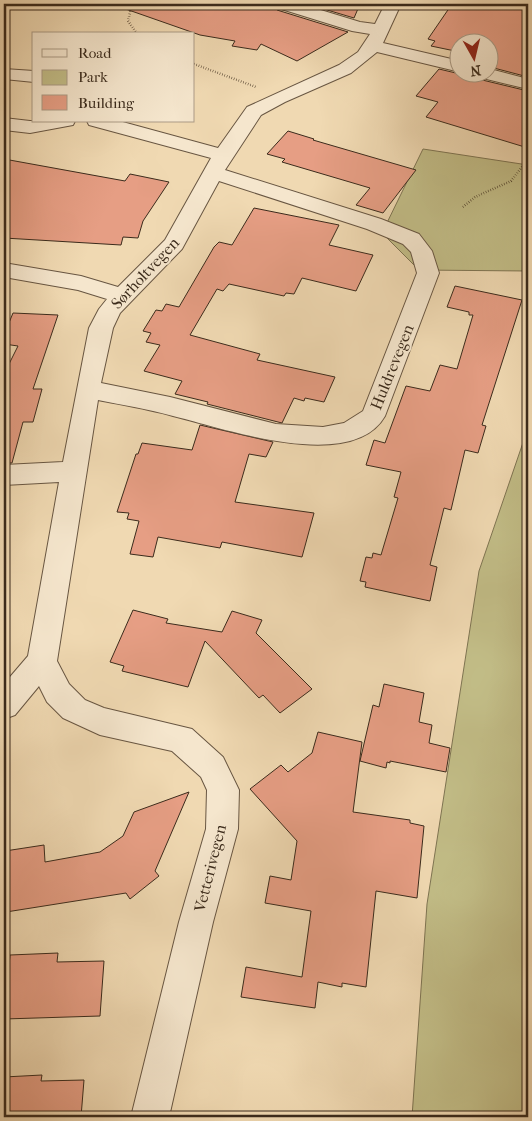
<svg xmlns="http://www.w3.org/2000/svg" width="532" height="1121" viewBox="0 0 532 1121" font-family="'IM FELL French Canon',serif">
	<style>
		.green { fill: #c2bd87; stroke: #7e7452 }
		.building { fill: #e69e84; stroke: #3b2b1c }
		.lines { fill: none; stroke-linecap: round; stroke-linejoin: round }
		.street-casing { stroke: #685642; stroke-width: 2 }
		.path { stroke: #3b2b1c; stroke-width: 2.5; stroke-dasharray: 0.5 2; stroke-linecap: butt }
		.street { fill: #f5e6cd; fill-rule: evenodd }
		.labels { text-anchor: middle; dominant-baseline: central; stroke-width: 4; stroke-linejoin: round; paint-order: stroke }
		.street-label { font-size: 16px; fill: #3b2b1c; stroke: #f5e6cd }
	</style>
	<rect width="100%" height="100%" fill="#f0d9b2"/>
	<filter id="stains"><feTurbulence type="fractalNoise" baseFrequency=".004" numOctaves="4"/><feColorMatrix values="0 0 0 0 .2 0 0 0 0 .09 0 0 0 0 .02 0 0 0 .5 -.17"/></filter>
	<radialGradient id="worn" r=".72"><stop offset=".6" stop-color="#630" stop-opacity="0"/><stop offset="1" stop-color="#630" stop-opacity=".3"/></radialGradient>
	<g class="green">
		<polygon points="423,149 528,165 528,271 419,270 382,233"/>
		<polygon points="528,428 528,1117 412,1117 427,904 479,571"/>
	</g>
	<g class="building">
		<polygon points="121,4 274,4 277,10 348,32 297,61 261,44 257,50 232,46 235,41 200,35 120,7"/>
		<polygon points="307,4 360,4 354,18"/>
		<polygon points="452,4 528,4 528,77 490,67 490,42 460,42 460,59 450,57 455,51 431,46 435,41 428,39"/>
		<polygon points="439,69 460,74 469,72 474,78 528,91 528,148 426,117 438,102 416,96"/>
		<polygon points="288,131 314,139 313,140 416,170 383,213 356,205 370,188 282,162 285,159 267,154"/>
		<polygon points="4,159 125,181 130,174 169,182 143,221 138,238 123,237 121,245 4,238"/>
		<polygon points="254,208 339,225 329,245 373,255 356,291 302,278 294,294 286,293 284,296 229,284 223,291 217,289 190,335 260,354 257,360 335,377 324,402 305,398 304,401 294,398 282,423 207,404 208,402 175,394 182,381 144,371 160,345 146,342 151,333 143,331 156,310 162,311 166,304 179,307 214,247 219,242 232,245"/>
		<polygon points="455,286 522,300 482,425 486,426 478,453 465,450 451,510 444,508 430,565 437,567 430,601 365,587 366,582 360,581 366,557 372,558 373,553 381,555 398,498 394,497 401,472 366,465 374,440 385,443 406,386 430,391 440,365 457,369 473,315 469,315 469,312 447,307"/>
		<polygon points="13,313 58,315 33,389 42,389 33,422 23,422 12,463 4,463 4,374 18,346 4,344 4,335"/>
		<polygon points="200,425 273,442 266,457 249,454 235,502 314,513 302,557 222,542 220,548 158,537 153,557 130,554 139,521 127,519 129,513 117,512 136,454 138,454 142,443 192,450"/>
		<polygon points="133,610 168,619 166,623 222,632 232,611 262,620 256,633 312,689 280,713 263,695 259,698 205,641 188,687 122,671 124,666 110,662"/>
		<polygon points="384,684 424,693 419,722 432,725 429,743 450,748 446,772 390,761 390,763 387,762 386,768 360,761 373,705 379,707"/>
		<polygon points="318,732 362,742 353,812 410,820 410,823 424,826 417,898 376,891 366,987 342,983 342,987 318,982 315,1008 241,997 246,967 302,977 311,911 265,903 270,876 291,880 297,841 250,789 281,765 288,772 312,753"/>
		<polygon points="189,792 155,871 159,876 130,899 126,893 6,912 5,851 44,845 45,862 100,852 123,836 134,812"/>
		<polygon points="58,953 57,962 104,961 100,1016 4,1019 10,955"/>
		<polygon points="42,1075 41,1081 84,1080 81,1117 4,1117 4,1077"/>
	</g>
	<g class="lines">
		<g class="street-casing">
			<g id="street">
				<path d="M276 4H301L360 22 375 24 385 4H401L383 43 460 61V72L377 52 351 73 285 102 261 115 225 170 381 219 419 234 432 251 439 273 385 416C352 474 223 428 173 416 148 409 123 405 98 400L57 661 69 684 85 700 104 708 192 729 223 757 239 790 238 829 213 922 169 1117H131L179 922 206 829 207 790 201 777 172 751 100 735 63 718 47 702 39 686 15 715 4 719V684L28 656 59 482 4 485V465L63 462 89 328 99 309 107 299 78 290 4 277V263L81 276 118 287 165 240 211 158 89 125 87 121H119L218 148 247 107 339 65 358 52 370 34 352 31 278 8ZM219 181 367 229 403 244 411 252 417 273 363 411 344 423 323 427 276 424 170 397 101 383 113 328 120 313 182 249Z"/>
				<polygon points="4,69 34,71 34,82 4,79"/>
				<polygon points="490,69 528,79 528,89 474,76 471,72 490,72"/>
				<polygon points="4,118 30,121 75,121 73,125 30,133 4,130"/>
			</g>
		</g>
		<g class="path">
			<polyline points="132,4 128,21 137,34"/>
			<polyline points="194,64 256,87"/>
			<polyline points="463,207 475,197 511,181 528,159"/>
		</g>
		<use href="#street" class="street"/>
	</g>
	<g class="labels">
		<g class="street-label">
			<text transform="translate(145 273) rotate(-47)">Sørholtvegen</text>
			<text transform="translate(392 367) rotate(-68)">Huldrevegen</text>
			<text transform="translate(210 868) rotate(-76)">Vetterivegen</text>
		</g>
	</g>
	<rect width="532" height="1121" fill="none" stroke="#f0d9b2" stroke-width="20"/>
	<rect x="5" y="5" width="522" height="1111" fill="none" stroke="#3b2b1c" stroke-width="2.5"/>
	<rect x="10" y="10" width="512" height="1101" fill="none" stroke="#3b2b1c"/>
	<rect x="32" y="32" width="162" height="90" fill="#f5e6cd" stroke="#ab9b86"/>
	<rect x="42" y="49" width="25" height="8" fill="#f5e6cd" stroke="#ab9b86"/>
	<text x="78" y="58" font-size="15" fill="#3b2b1c">Road</text>
	<rect x="42" y="70" width="25" height="15" fill="#c2bd87" stroke="#ab9b86"/>
	<text x="78" y="82" font-size="15" fill="#3b2b1c">Park</text>
	<rect x="42" y="95" width="25" height="15" fill="#e69e84" stroke="#ab9b86"/>
	<text x="78" y="108" font-size="15" fill="#3b2b1c">Building</text>
	<g transform="translate(474 58) rotate(172)"><circle r="24" fill="#f5e6cd" stroke="#ab9b86"/>
	<path d="M0-4L9 19L0 12L-9 19Z" fill="#8f2418"/>
	<text y="-8" font-size="14" font-weight="bold" text-anchor="middle" fill="#3b2b1c">N</text>
	</g>
	<rect width="100%" height="100%" filter="url(#stains)"/>
	<rect width="100%" height="100%" fill="url(#worn)"/>
</svg>
